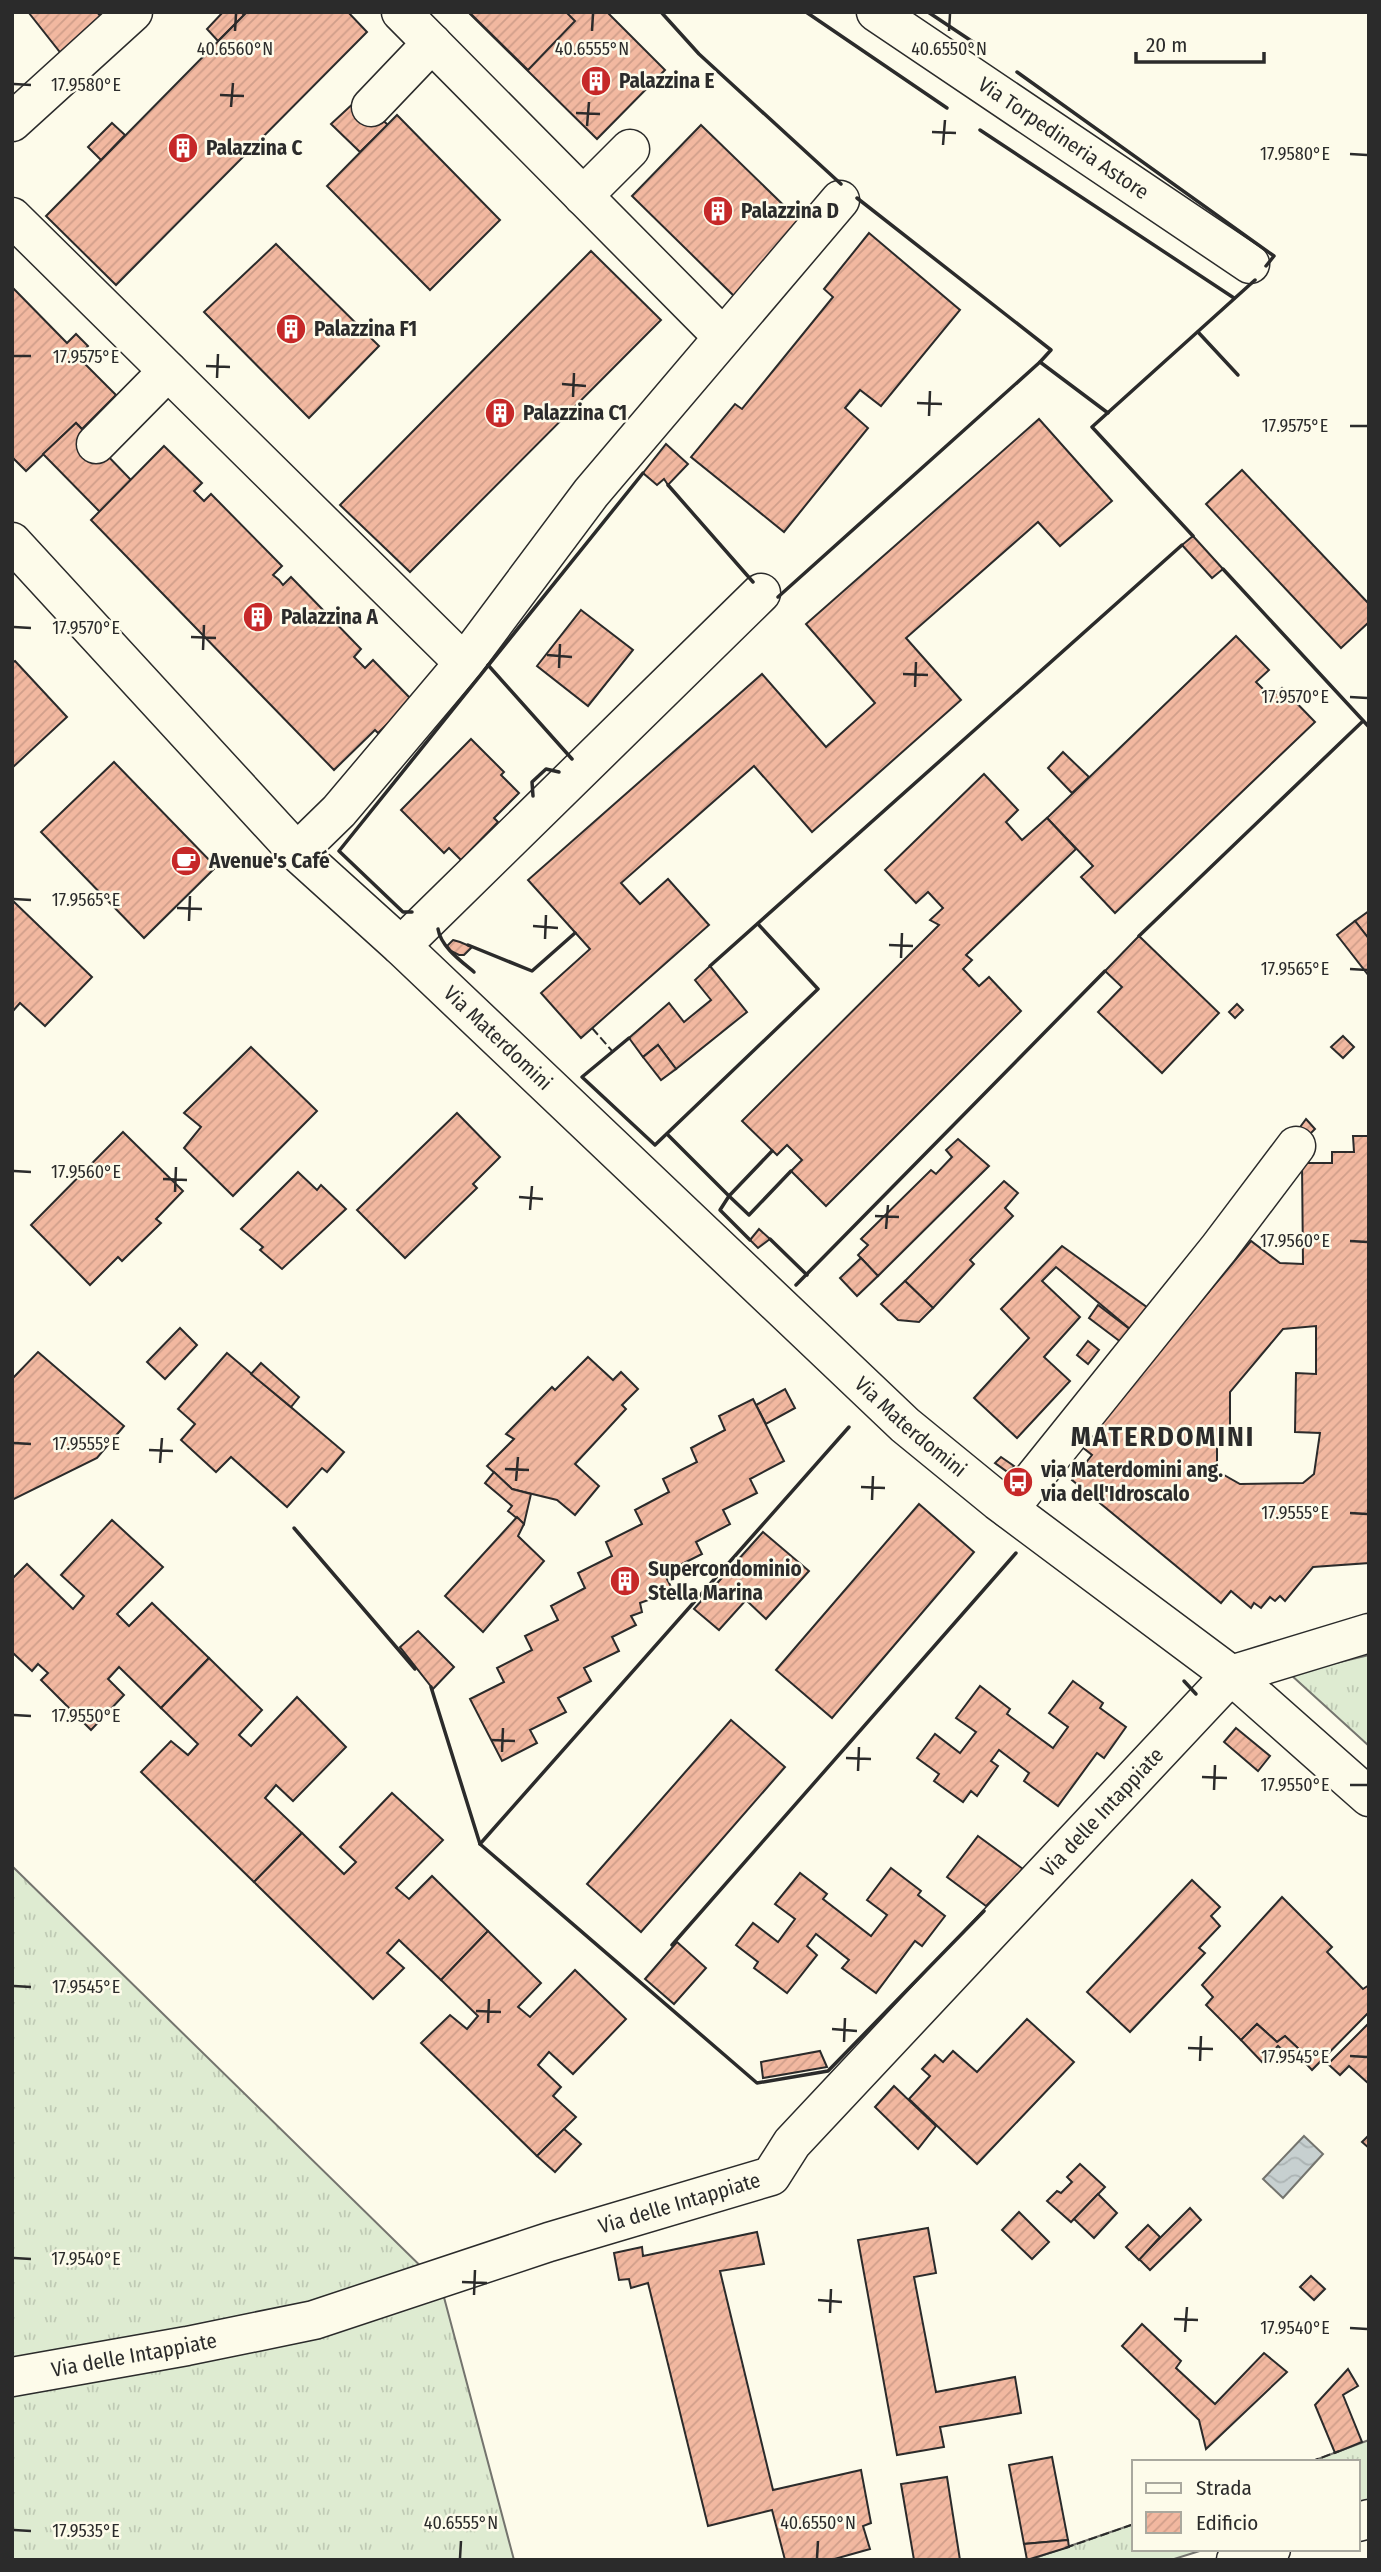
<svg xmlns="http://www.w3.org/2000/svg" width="1381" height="2572" viewBox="0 0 1381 2572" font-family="'Fira Sans Condensed',sans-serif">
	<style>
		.grass { fill: url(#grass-tufts); stroke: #74746e; stroke-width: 2 }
		.water { fill: url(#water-waves); stroke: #74746e; stroke-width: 2 }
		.building { fill: url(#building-hatch); stroke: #2b2b2b; stroke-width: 2; fill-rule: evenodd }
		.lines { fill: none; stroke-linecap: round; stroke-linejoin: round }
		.minor-casing { stroke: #2b2b2b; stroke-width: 41 }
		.minor { stroke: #fdfbea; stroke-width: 38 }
		.fence { stroke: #2b2b2b; stroke-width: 2; stroke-dasharray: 9 3.5; stroke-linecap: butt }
		.wall { stroke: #2b2b2b; stroke-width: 3.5 }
		.ticks { fill: none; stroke: #2b2b2b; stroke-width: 2.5 }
		.labels { text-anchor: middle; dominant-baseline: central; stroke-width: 5; stroke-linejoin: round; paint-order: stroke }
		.poi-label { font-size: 21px; font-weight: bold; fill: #2b2b2b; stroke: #fdfbea; text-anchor: start }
		.street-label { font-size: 21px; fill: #2b2b2b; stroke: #fdfbea }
		.district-label { font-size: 28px; font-weight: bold; letter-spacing: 2px; fill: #2b2b2b; stroke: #fdfbea }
		.ticks-label { font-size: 18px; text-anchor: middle; fill: #2b2b2b; stroke: #fdfbea; stroke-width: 5; stroke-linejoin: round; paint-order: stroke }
	</style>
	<defs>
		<pattern id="grass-tufts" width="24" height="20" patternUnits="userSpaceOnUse" patternTransform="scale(1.75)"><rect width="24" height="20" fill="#deebd1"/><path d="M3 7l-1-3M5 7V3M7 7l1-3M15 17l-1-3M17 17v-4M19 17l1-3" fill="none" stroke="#bfcab4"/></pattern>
		<pattern id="water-waves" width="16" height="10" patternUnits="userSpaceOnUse" patternTransform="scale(1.75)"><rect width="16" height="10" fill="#c7d0d0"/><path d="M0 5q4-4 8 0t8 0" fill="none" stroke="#abb3b3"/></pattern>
		<pattern id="building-hatch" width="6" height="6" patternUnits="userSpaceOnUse" patternTransform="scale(1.75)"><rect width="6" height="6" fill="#f2b8a0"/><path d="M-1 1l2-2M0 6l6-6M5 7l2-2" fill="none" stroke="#d09e8a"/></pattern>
	</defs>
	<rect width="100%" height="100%" fill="#fdfbea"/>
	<g class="grass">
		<polygon points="1369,1655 1369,1746 1290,1674"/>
		<polygon points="12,1866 441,2286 514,2560 12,2560"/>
		<polygon points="1369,2440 1369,2500 1358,2503 1358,2462 1310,2462"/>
		<polygon points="1134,2524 1134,2549 1206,2549 1171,2560 1029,2560"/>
	</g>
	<polygon class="water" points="1304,2136 1323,2154 1283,2198 1263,2179"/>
	<g class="building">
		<polygon points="97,12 103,19 63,56 29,13"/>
		<polygon points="223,12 241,12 244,15 218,41 207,29"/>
		<polygon points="247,12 348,12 367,32 116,285 46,216"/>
		<polygon points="468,12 607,12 665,70 597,139"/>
		<polygon points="469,12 566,12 575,21 528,70"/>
		<polygon points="359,98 388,125 360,152 331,124"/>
		<polygon points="397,115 500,220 430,290 327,186"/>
		<polygon points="112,123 125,135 101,160 88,147"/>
		<polygon points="701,125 805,226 735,297 632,196"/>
		<polygon points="869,233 960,310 881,406 860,390 845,408 868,428 784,532 691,457 735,404 742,409 833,297 824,289"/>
		<polygon points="276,244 379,346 309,418 204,312"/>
		<polygon points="591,251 661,320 410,572 340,505"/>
		<polygon points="12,287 67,343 76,334 88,346 78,357 116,395 82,429 76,423 26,471 12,457"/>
		<polygon points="1039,419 1112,501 1060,546 1038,522 906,638 961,700 812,832 754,766 621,883 640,904 668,879 709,925 581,1038 541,993 590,949 528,880 762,674 826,747 875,703 806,624"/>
		<polygon points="76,423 131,480 100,512 43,454"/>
		<polygon points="666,444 688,464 668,485 664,479 657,485 643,473"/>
		<polygon points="164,446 202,483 194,491 204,501 211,494 282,566 273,575 279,580 283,585 291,577 361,649 354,657 365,668 373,660 412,700 378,733 375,730 334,770 91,520"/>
		<polygon points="1242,470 1369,604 1369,622 1341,648 1206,504"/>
		<polygon points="1193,536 1223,569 1212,578 1182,545"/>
		<polygon points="581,610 633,650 588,706 537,666"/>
		<polygon points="1236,636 1269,670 1256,682 1272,698 1282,688 1315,722 1115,913 1081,877 1093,866 1047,818"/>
		<polygon points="15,661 67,717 12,768 12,663"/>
		<polygon points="471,739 504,772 501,775 519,793 494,818 498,822 461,860 449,848 444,853 401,810"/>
		<polygon points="1063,752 1089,777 1072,793 1048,768"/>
		<polygon points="114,762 216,867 144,938 41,832"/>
		<polygon points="984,774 1018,810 1006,822 1022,840 1047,818 1076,849 966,955 972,960 963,969 979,986 989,977 1021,1011 826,1206 791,1171 802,1160 787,1145 777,1155 742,1121 939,925 930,920 943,908 928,892 916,903 885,870"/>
		<polygon points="12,900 92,977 45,1026 20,1003 12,1012"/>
		<polygon points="1369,911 1369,939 1355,921"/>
		<polygon points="1355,921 1369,939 1369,976 1337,935"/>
		<polygon points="1139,936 1219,1013 1162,1073 1098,1012 1122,987 1105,971"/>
		<polygon points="453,940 460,942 472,947 464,955 459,955 451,951 447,946"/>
		<polygon points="710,966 747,1012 676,1069 658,1045 643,1057 629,1038 669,1003 684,1022 711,1000 695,980"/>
		<polygon points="1237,1004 1243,1010 1235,1018 1229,1012"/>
		<polygon points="1343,1036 1354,1047 1343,1058 1331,1047"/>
		<polygon points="658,1045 676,1069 661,1080 643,1057"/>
		<polygon points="251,1047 317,1111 233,1196 184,1148 201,1127 184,1113"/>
		<polygon points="457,1113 500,1157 473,1184 477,1188 405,1258 357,1210"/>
		<polygon points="1306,1119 1315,1129 1300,1144 1292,1138"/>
		<polygon points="123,1132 183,1191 156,1219 161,1223 122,1261 118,1257 90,1285 31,1225"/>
		<path d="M1353 1136H1369V1563L1313 1567 1285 1601 1280 1596 1275 1601 1270 1597 1261 1608 1254 1603 1251 1608 1231 1591 1221 1603 1072 1480 1092 1455 1081 1446 1251 1241 1280 1263 1303 1264 1302 1163H1332V1152H1354ZM1316 1326V1374L1296 1373 1295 1432 1320 1433 1314 1474 1303 1483 1240 1484 1217 1471V1443L1230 1426V1392L1283 1329Z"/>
		<polygon points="958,1139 989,1166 878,1276 858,1255 868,1245 861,1239 931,1170 936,1174 952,1157 946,1150"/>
		<polygon points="298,1172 317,1190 321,1185 346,1209 282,1269 260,1250 263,1247 241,1229"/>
		<polygon points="1004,1181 1018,1193 1005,1208 1013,1216 970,1260 974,1264 933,1308 905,1281"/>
		<polygon points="759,1229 770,1239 758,1248 750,1240"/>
		<polygon points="1062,1246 1155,1313 1136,1334 1056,1267 1042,1281 1080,1317 1044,1357 1070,1381 1017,1438 974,1398 1029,1338 1001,1309"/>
		<polygon points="861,1258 878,1276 857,1296 840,1278"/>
		<polygon points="905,1281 933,1308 919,1322 898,1320 881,1304"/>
		<polygon points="1098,1305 1136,1334 1126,1346 1089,1318"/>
		<polygon points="180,1328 197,1345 165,1379 147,1362"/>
		<polygon points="1088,1341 1099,1350 1088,1364 1077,1355"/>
		<polygon points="38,1352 124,1426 97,1458 12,1500 12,1379"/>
		<polygon points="227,1353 344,1452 327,1472 322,1468 287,1507 231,1457 216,1472 181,1440 195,1424 178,1409"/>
		<polygon points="588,1357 613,1380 621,1372 638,1389 622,1405 626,1409 575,1464 599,1486 575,1515 557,1500 512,1489 487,1466 514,1439 506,1434 552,1387 555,1390"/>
		<polygon points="261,1363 299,1397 291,1407 251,1374"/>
		<polygon points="785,1389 795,1408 766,1424 756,1405"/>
		<polygon points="753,1399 784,1461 750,1479 757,1493 723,1510 730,1524 696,1542 702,1554 664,1573 673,1591 640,1603 642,1612 631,1616 636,1625 612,1637 619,1651 584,1668 591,1681 558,1698 566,1712 530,1730 537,1743 502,1761 470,1699 504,1682 497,1668 532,1650 525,1636 558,1620 551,1606 585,1588 578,1573 612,1556 606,1542 642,1524 635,1510 669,1492 663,1479 697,1462 691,1448 725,1430 719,1416"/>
		<polygon points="1001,1457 1014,1466 1009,1473 995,1463"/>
		<polygon points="494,1472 512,1489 531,1494 524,1524 508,1511 512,1506 485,1483"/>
		<polygon points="919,1504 974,1552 832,1718 776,1670"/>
		<polygon points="517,1517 524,1524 518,1536 544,1561 483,1632 445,1596"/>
		<polygon points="112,1520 163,1567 117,1614 129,1626 152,1603 209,1658 161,1708 119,1667 108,1679 124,1695 91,1730 41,1680 48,1673 38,1664 32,1671 12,1652 12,1579 27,1564 73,1609 84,1596 61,1575"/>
		<polygon points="763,1532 809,1571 766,1619 746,1600 719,1630 694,1609"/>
		<polygon points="418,1631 454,1667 433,1689 400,1647"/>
		<polygon points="209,1658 262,1710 239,1735 251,1746 297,1697 346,1747 293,1801 276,1785 265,1798 302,1833 254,1882 141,1772 171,1741 188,1755 198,1744 161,1708"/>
		<polygon points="1073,1681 1103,1703 1100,1708 1126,1727 1104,1758 1097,1753 1058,1806 1024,1781 1029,1773 999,1750 991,1761 998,1766 977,1796 971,1791 963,1802 934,1781 939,1774 917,1758 935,1734 960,1753 976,1732 956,1718 980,1686 1010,1709 1007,1714 1053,1748 1068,1727 1049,1713"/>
		<polygon points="731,1720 785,1767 641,1932 587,1884"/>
		<polygon points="1236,1728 1270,1756 1258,1771 1224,1742"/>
		<polygon points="392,1793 443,1840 396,1888 409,1899 432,1876 488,1931 441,1980 399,1940 387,1953 404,1968 373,1999 254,1882 302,1833 344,1874 356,1862 340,1847"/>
		<polygon points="978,1836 1023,1869 986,1906 947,1877"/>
		<polygon points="891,1868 921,1891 918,1895 945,1916 922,1946 915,1941 876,1993 842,1968 849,1960 816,1934 807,1946 817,1955 787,1993 754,1968 758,1962 736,1945 753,1923 778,1942 795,1919 775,1904 800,1873 827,1894 823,1899 871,1936 887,1915 867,1900"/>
		<polygon points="1192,1880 1220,1907 1211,1916 1220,1926 1199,1948 1205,1953 1130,2032 1087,1992"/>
		<polygon points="1282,1897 1332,1947 1327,1952 1363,1989 1369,1985 1369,2012 1312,2070 1297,2054 1300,2050 1285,2036 1277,2042 1257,2024 1241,2040 1206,2005 1213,1997 1202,1985"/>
		<polygon points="488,1931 541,1983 518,2007 530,2017 575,1970 626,2019 573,2074 549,2052 538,2065 561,2087 553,2096 576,2117 537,2156 421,2043 450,2015 467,2029 478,2016 441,1980"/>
		<polygon points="677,1942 706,1968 674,2004 645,1979"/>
		<polygon points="1027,2019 1074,2062 977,2164 909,2099 930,2076 922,2069 935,2055 943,2062 953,2051 977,2072"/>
		<polygon points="1369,2023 1369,2084 1349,2066 1340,2075 1328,2064"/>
		<polygon points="1257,2024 1277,2042 1285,2036 1300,2050 1292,2059 1278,2046 1262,2062 1241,2040"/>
		<polygon points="820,2051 827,2067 763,2078 761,2062"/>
		<polygon points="894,2086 936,2126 918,2149 875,2107"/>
		<polygon points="564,2129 581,2144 555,2172 537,2156"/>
		<polygon points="1369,2135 1369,2148 1362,2142"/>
		<polygon points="1080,2164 1105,2187 1071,2222 1047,2201 1057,2191 1061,2193 1072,2182 1067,2177"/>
		<polygon points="1098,2194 1117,2213 1094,2238 1074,2219"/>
		<polygon points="1190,2208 1201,2220 1150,2270 1139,2259"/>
		<polygon points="1019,2212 1049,2242 1032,2259 1002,2230"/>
		<polygon points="1148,2225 1160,2237 1139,2260 1126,2247"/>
		<polygon points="928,2228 936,2273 914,2277 936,2392 1015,2377 1021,2413 940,2427 944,2447 897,2455 858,2240"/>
		<polygon points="757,2232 764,2264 720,2271 773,2490 861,2470 871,2523 863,2526 870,2549 831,2560 785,2560 772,2510 708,2526 648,2283 631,2288 629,2279 619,2280 614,2253 642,2247 643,2256"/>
		<polygon points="1311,2276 1325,2289 1314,2300 1300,2287"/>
		<polygon points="1142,2324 1181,2361 1176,2368 1215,2404 1264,2353 1287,2372 1206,2449 1199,2420 1122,2346"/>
		<polygon points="1348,2369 1358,2386 1343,2395 1362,2442 1335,2453 1315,2405"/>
		<polygon points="1052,2457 1068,2540 1024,2544 1009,2465"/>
		<polygon points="947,2477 960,2560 914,2560 901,2484"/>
		<polygon points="1068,2540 1069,2547 1027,2560 1024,2544"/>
	</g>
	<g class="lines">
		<g class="minor-casing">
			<g id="minor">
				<polyline points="401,12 723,337"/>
				<path id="s1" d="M876 12 1250 264"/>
				<polyline points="371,107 432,43"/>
				<polyline points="12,122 133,12"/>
				<polyline points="583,196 630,149"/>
				<polyline points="12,217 464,663"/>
				<polyline points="96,444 168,371"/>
				<path id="s2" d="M12 542 297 852 401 946 905 1425 998 1501 1231 1675 1369 1797"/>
				<polyline points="297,852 339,811 464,663 591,493 840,200"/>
				<polyline points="401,946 761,593"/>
				<polyline points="1009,1509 1219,1248 1296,1146"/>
				<path id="s3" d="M12 2377 187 2346 314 2320 549 2242 771 2176 792 2143 1231 1675 1369 1633"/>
				<polyline points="1358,2522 1369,2519"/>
				<polyline points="1236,2560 1271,2549"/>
			</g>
		</g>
		<use href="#minor" class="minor"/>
		<g class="fence">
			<polyline points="592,1028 613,1052"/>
			<polyline points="1310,2462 1339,2451"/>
			<polyline points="1065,2548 1134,2524"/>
		</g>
		<g class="wall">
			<polyline points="661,12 699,54 841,184"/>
			<polyline points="806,12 947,108"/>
			<polyline points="928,12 982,48"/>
			<polyline points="1017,72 1274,256 1266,266"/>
			<polyline points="980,130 1234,298"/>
			<polyline points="857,198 1051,350 1040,362"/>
			<polyline points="1198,332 1238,375"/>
			<polyline points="668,485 753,582"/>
			<polyline points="1193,536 1092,427 1255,280"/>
			<polyline points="1223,569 1369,727"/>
			<polyline points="778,597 1040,362 1108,413"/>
			<polyline points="488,665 572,759"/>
			<polyline points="533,796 532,782 546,769 559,772"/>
			<polyline points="412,912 403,912 339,851 643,473"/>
			<path d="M438 929C441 947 461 961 474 972"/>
			<polyline points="1139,936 1363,721"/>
			<polyline points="468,945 532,971 575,933"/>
			<polyline points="710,966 1182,545"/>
			<polyline points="629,1038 582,1077 655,1145 818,989 758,924"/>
			<polyline points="667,1134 729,1196 720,1210 750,1240"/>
			<polyline points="772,1151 729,1196 749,1215 791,1171"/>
			<polyline points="770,1239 807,1275"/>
			<polyline points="796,1285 1105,971"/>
			<polyline points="849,1427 480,1844 757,2083 828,2071 984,1911"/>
			<polyline points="294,1528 415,1669"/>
			<polyline points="1184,1681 1196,1694"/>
			<polyline points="431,1687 480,1844"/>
			<polyline points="672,1945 1016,1553"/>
		</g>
	</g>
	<path class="ticks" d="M235 31 236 14M592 31 593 14M949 31 950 14M14 84 31 85M220 95 244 96M231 107 233 83M576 113 600 114M587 126 589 102M932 132 956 133M943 145 945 120M1350 154 1367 155M14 356H31M206 366 230 367M217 378 218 354M562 384 586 386M573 397 574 373M917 403 942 404M929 416 930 391M1350 426H1367M14 627 31 628M191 637 216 638M203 650 204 625M547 655 572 657M559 668 560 644M903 674 928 675M915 687 916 662M1350 697 1367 698M14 899 31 900M177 908 202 909M189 921 190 896M533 926 558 928M545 939 546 915M889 945 913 946M901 958 902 933M1350 969 1367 970M14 1171 31 1172M163 1179 187 1180M175 1192 176 1167M519 1197 543 1199M530 1210 532 1186M875 1216 899 1217M886 1229 888 1205M1350 1241 1367 1242M14 1443 31 1444M149 1450 173 1451M160 1463 162 1438M505 1469 529 1470M516 1481 518 1457M861 1487 885 1488M872 1500 873 1476M1350 1513 1367 1514M14 1715 31 1716M491 1740 515 1741M502 1752 503 1728M846 1758 871 1759M858 1771 859 1747M1202 1777 1227 1778M1350 1785H1367M1214 1790 1215 1765M14 1986 31 1987M476 2011 501 2012M488 2023 489 1999M832 2029 857 2031M844 2042 845 2018M1188 2048 1213 2049M1350 2056 1367 2057M1200 2061 1201 2036M14 2258 31 2259M462 2282 487 2283M474 2295 475 2270M818 2300 842 2302M830 2313 831 2289M1174 2319 1198 2320M1350 2328 1367 2329M1185 2332 1187 2307M14 2530 31 2531M460 2558 461 2541M817 2558 818 2541"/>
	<defs>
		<g id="building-disc" transform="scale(1.575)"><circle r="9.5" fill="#c62828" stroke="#fdfbea"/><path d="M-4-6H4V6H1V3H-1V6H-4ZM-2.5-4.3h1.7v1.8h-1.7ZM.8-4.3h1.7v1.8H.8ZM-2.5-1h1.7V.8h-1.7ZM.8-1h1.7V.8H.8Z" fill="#fff"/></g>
		<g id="cafe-disc" transform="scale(1.575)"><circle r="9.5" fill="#c62828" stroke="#fdfbea"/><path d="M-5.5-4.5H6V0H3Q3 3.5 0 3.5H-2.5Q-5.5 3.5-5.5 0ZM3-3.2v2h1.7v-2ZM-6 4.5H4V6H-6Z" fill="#fff"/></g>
		<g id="bus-disc" transform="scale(1.575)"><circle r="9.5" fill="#c62828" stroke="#fdfbea"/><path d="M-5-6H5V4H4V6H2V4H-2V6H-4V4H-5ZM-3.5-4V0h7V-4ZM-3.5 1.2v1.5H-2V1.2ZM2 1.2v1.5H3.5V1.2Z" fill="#fff"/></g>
	</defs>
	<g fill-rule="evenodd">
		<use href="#building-disc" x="596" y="81"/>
		<use href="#building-disc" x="183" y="148"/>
		<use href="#building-disc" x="718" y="211"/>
		<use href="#building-disc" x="291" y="329"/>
		<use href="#building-disc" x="500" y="413"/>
		<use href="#building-disc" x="258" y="617"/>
		<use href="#cafe-disc" x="186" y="861"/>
		<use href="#bus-disc" x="1018" y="1482"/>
		<use href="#building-disc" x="625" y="1581"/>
	</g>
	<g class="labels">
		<g class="poi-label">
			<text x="619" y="81">Palazzina E</text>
			<text x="206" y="148">Palazzina C</text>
			<text x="741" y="211">Palazzina D</text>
			<text x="314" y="329">Palazzina F1</text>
			<text x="523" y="413">Palazzina C1</text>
			<text x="281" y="617">Palazzina A</text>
			<text x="209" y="861">Avenue's Café</text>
			<text x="1041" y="1470">via Materdomini ang.<tspan x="1041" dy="24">via dell'Idroscalo</tspan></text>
			<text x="648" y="1569">Supercondominio<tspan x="648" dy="24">Stella Marina</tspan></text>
		</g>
		<g class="street-label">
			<text stroke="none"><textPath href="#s1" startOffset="226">Via Torpedineria Astore</textPath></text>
			<text stroke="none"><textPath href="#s2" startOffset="695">Via Materdomini</textPath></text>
			<text stroke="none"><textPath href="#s2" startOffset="1262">Via Materdomini</textPath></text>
			<text stroke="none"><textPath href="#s3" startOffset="1279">Via delle Intappiate</textPath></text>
			<text stroke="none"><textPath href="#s3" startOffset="691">Via delle Intappiate</textPath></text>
			<text stroke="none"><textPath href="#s3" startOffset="124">Via delle Intappiate</textPath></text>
		</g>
		<g class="district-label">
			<text x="1163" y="1436">MATERDOMINI</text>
		</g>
	</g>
	<g class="ticks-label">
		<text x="235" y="55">40.6560°N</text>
		<text x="592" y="55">40.6555°N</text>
		<text x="949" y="55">40.6550°N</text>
		<text x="86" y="91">17.9580°E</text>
		<text x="1295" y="160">17.9580°E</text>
		<text x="86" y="363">17.9575°E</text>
		<text x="1295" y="432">17.9575°E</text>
		<text x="86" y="634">17.9570°E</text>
		<text x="1295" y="703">17.9570°E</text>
		<text x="86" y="906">17.9565°E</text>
		<text x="1295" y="975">17.9565°E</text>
		<text x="86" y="1178">17.9560°E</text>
		<text x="1295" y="1247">17.9560°E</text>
		<text x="86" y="1450">17.9555°E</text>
		<text x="1295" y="1519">17.9555°E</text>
		<text x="86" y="1722">17.9550°E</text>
		<text x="1295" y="1791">17.9550°E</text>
		<text x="86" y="1993">17.9545°E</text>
		<text x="1295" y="2063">17.9545°E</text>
		<text x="86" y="2265">17.9540°E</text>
		<text x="1295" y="2334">17.9540°E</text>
		<text x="461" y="2529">40.6555°N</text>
		<text x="818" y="2529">40.6550°N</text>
		<text x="86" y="2537">17.9535°E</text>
	</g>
	<rect width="1381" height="2572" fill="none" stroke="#2b2b2b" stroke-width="28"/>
	<rect x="1132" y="2460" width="228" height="91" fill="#fdfbea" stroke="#a9a89e" stroke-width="2"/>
	<rect x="1146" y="2483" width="35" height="10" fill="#fdfbea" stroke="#a9a89e" stroke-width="2"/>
	<text x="1196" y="2495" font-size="21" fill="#2b2b2b">Strada</text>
	<rect x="1146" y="2512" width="35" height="21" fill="url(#building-hatch)" stroke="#a9a89e" stroke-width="2"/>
	<text x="1196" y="2530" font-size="21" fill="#2b2b2b">Edificio</text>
	<path d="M1136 52v10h128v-10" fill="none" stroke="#2b2b2b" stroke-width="3.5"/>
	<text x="1146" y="52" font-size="21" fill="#2b2b2b" stroke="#fdfbea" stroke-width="5" paint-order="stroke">20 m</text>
</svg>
